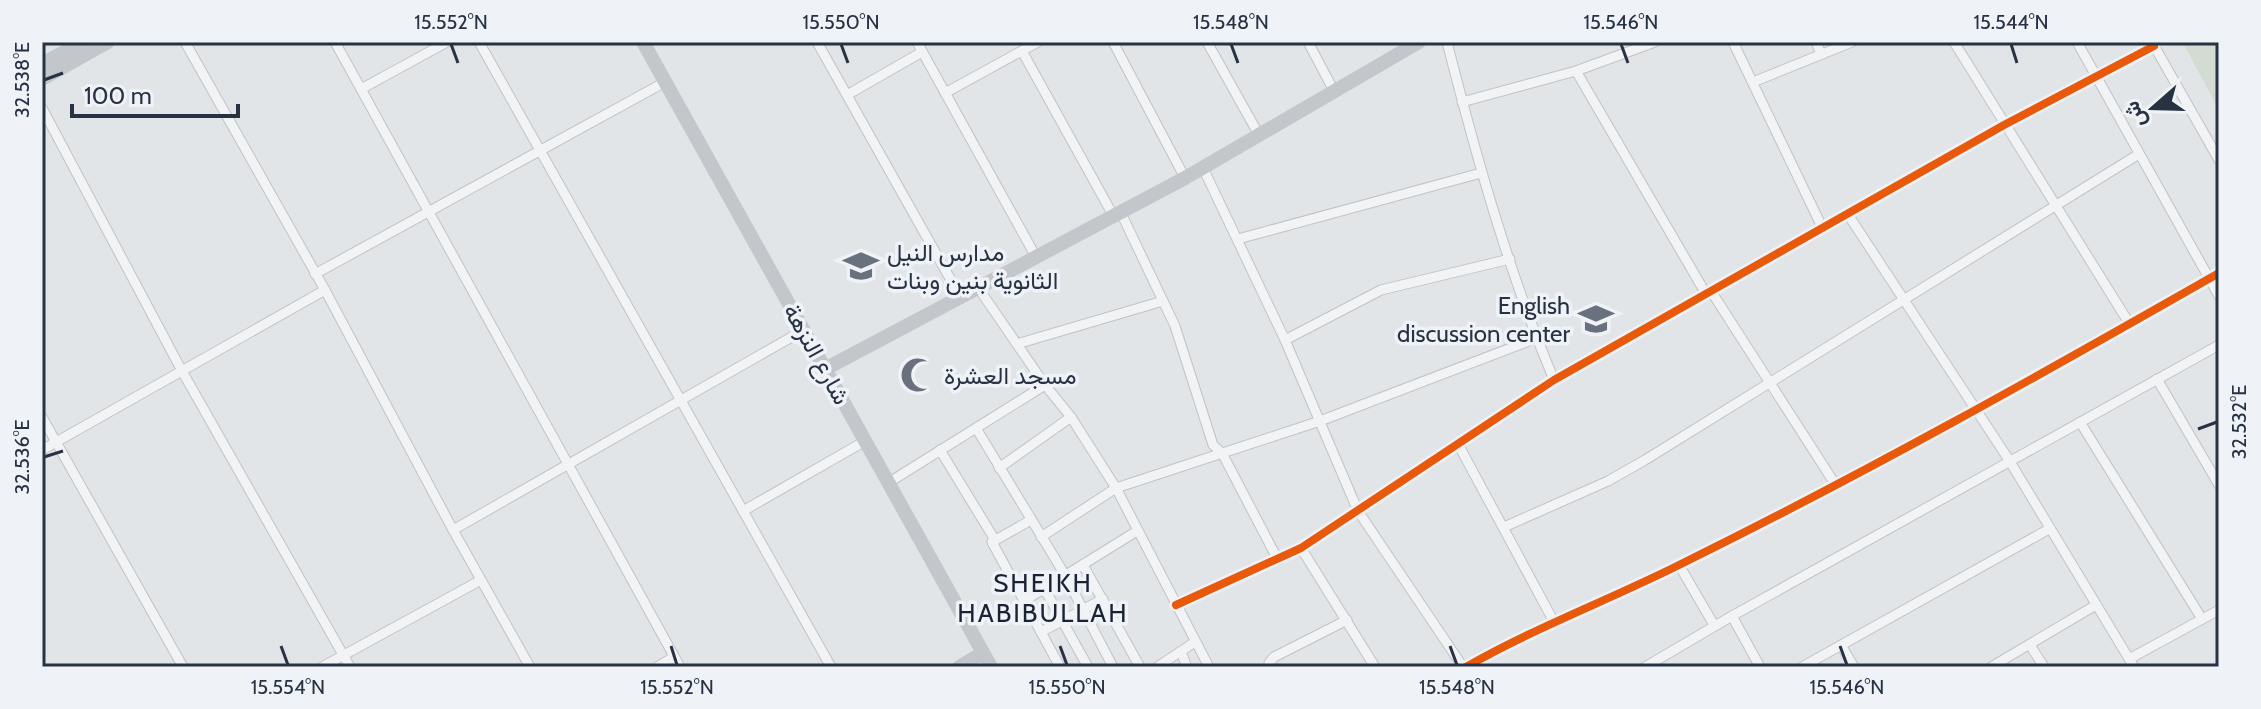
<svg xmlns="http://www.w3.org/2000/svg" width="2261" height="709" viewBox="0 0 2261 709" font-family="Cabin,Vazirmatn,sans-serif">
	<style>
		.green { fill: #d3dcd2 }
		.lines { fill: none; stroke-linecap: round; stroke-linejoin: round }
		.street-casing { stroke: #c0c3c6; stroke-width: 11 }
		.street { stroke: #f2f3f4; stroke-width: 9 }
		.secondary { stroke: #c3c6ca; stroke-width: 14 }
		.cycleway-casing { stroke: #eff3f7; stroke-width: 13 }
		.cycleway { stroke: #e8590c; stroke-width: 8 }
		.ticks { fill: none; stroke: #273243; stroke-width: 3 }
		.labels { text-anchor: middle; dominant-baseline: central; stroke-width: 7; stroke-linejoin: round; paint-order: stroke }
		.poi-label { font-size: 24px; fill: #273243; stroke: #eff3f7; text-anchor: start }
		.street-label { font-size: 24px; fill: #273243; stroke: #eff3f7 }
		.neighbourhood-label { font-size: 26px; letter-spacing: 2px; fill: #192334; stroke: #eff3f7 }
		.neatline { fill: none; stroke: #273243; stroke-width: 3 }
		.ticks-label { font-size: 20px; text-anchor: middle; fill: #273243 }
	</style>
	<rect width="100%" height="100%" fill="#e2e5e8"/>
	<polygon class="green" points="2185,42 2219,42 2219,110 2183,43"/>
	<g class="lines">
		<g class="street-casing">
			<g id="street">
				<polyline points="185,42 325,290 453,530 530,667"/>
				<polyline points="335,42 680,667"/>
				<polyline points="479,42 831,667"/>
				<polyline points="817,42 961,298"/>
				<polyline points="917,42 1036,257"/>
				<polyline points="1113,42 1185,178"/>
				<polyline points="1207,42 1259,135"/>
				<polyline points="1308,42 1334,91"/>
				<path d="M1447 42C1476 156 1508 271 1554 380"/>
				<polyline points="1733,42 1822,227"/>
				<polyline points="1816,42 1821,54"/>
				<polyline points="1954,42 2129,323"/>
				<polyline points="2077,42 2219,296"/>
				<polyline points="2152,42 2219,160"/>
				<polyline points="1022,51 1114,217"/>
				<polyline points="1576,71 1706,294"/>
				<polyline points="1753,82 1852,42"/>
				<polyline points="361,89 447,42"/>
				<polyline points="945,93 1038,42"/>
				<polyline points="847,95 922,52"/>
				<polyline points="1462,102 1576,71 1655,42"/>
				<polyline points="42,108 182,371 350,667"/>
				<polyline points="1203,168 1285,340 1358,511 1463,667"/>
				<polyline points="1121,213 1175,326 1213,445 1222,453 1278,560"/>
				<polyline points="1847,213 2009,460 2134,667"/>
				<polyline points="1238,239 1481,173"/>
				<polyline points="315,274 665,82"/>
				<polyline points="979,289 1045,385 1071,417 1116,488 1209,667"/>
				<polyline points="1711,291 1835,484"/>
				<polyline points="1285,340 1381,290 1510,259"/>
				<polyline points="1017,344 1163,301"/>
				<polyline points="2157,379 2219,485"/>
				<polyline points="42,417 183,667"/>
				<polyline points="2080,422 2202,619"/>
				<polyline points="976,428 1065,575 1113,667"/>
				<polyline points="1458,444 1554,622"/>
				<polyline points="42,450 325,290"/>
				<polyline points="940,450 995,540"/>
				<polyline points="999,468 1071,417"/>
				<polyline points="888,483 1045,385"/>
				<polyline points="743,511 865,441"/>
				<polyline points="1031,520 992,542 1060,667"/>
				<polyline points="1504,527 1608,481 1645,460 2139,154"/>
				<polyline points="453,530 804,330"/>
				<polyline points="1041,537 1116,488 1320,421 1537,338"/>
				<polyline points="1301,548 1375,667"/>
				<polyline points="1083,565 1140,667"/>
				<polyline points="1679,565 1714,625"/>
				<polyline points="1044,588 1088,667"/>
				<polyline points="1024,601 1137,531"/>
				<polyline points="1176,605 1301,548 1554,380 2004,125 2154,46"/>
				<polyline points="1732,616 1760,667"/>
				<polyline points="1041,632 1103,599"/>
				<polyline points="1841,645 1854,667"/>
				<polyline points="2030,645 2044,667"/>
				<polyline points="1181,652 1187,667"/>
				<polyline points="2129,659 2219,610"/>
				<polyline points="322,667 481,580"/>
				<polyline points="657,667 674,657"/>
				<polyline points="1157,667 1195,642"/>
				<polyline points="1270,667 1269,663 1274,657 1347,620"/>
				<path d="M1466 667C1534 628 1609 600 1679 565 1862 475 2042 374 2219 273"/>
				<polyline points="1645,667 1732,616 2219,345"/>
				<polyline points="1802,667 2049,529"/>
				<polyline points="1991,667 2096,605"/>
			</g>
		</g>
		<use href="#street" class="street"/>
		<g class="secondary">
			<polyline points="643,42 991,667"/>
			<polyline points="42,64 83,42"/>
			<polyline points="42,79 108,42"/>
			<polyline points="825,369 1185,178 1419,42"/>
			<polyline points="959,667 983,653"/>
		</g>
		<g class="cycleway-casing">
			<g id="cycleway">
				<polyline points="1176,605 1301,548 1554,380 2004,125 2154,46"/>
				<path d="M1466 667C1534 628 1609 600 1679 565 1862 475 2042 374 2219 273"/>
			</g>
		</g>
		<use href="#cycleway" class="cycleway"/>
	</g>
	<path class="ticks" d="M451 44 458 63M841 44 848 63M1231 44 1238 63M1621 44 1628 63M2011 44 2017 63M44 80 63 73M2198 429 2217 422M44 457 63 451M281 646 288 665M671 646 677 665M1060 646 1067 665M1450 646 1457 665M1840 646 1847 665"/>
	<defs>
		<g id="school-bare" transform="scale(2.76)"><path d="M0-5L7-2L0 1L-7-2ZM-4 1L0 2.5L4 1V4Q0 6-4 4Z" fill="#68717d" stroke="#eff3f7" stroke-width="2.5" paint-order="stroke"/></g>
		<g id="mosque-bare" transform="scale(2.76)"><path d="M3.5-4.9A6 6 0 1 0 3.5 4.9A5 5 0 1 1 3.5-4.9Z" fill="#68717d" stroke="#eff3f7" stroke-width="2.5" paint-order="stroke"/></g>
	</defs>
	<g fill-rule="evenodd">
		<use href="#school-bare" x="861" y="266"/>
		<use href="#school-bare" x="1596" y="319"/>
		<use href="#mosque-bare" x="918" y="375"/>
	</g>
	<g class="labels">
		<g class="poi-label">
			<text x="887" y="252">مدارس النيل<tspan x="887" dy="28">الثانوية بنين وبنات</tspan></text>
			<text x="1570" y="305" text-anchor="end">English<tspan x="1570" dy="28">discussion center</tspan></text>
			<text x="944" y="375">مسجد العشرة</text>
		</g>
		<g class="street-label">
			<text transform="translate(817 354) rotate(61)">شارع النزهة</text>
		</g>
		<g class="neighbourhood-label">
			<text x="1043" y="583">SHEIKH<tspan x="1043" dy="30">HABIBULLAH</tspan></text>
		</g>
	</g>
	<rect width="2261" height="709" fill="none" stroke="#eff3f7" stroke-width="88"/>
	<g transform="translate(2153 108) rotate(250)" stroke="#eff3f7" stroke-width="6" paint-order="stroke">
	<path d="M0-6L14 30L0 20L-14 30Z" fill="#273243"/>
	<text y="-12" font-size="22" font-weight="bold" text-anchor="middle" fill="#273243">ش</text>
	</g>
	<path d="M72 104v12h166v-12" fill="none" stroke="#273243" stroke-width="4"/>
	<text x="84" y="104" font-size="24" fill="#273243" stroke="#eff3f7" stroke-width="6" paint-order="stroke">100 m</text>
	<rect x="44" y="44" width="2173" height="621" class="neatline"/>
	<g class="ticks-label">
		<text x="451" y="29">15.552°N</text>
		<text x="841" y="29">15.550°N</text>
		<text x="1231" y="29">15.548°N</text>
		<text x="1621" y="29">15.546°N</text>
		<text x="2011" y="29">15.544°N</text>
		<text transform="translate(22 80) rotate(-90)" y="7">32.538°E</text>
		<text transform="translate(2239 422) rotate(-90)" y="7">32.532°E</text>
		<text transform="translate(22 457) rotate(-90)" y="7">32.536°E</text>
		<text x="288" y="694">15.554°N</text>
		<text x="677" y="694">15.552°N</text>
		<text x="1067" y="694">15.550°N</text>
		<text x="1457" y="694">15.548°N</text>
		<text x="1847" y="694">15.546°N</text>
	</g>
</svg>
